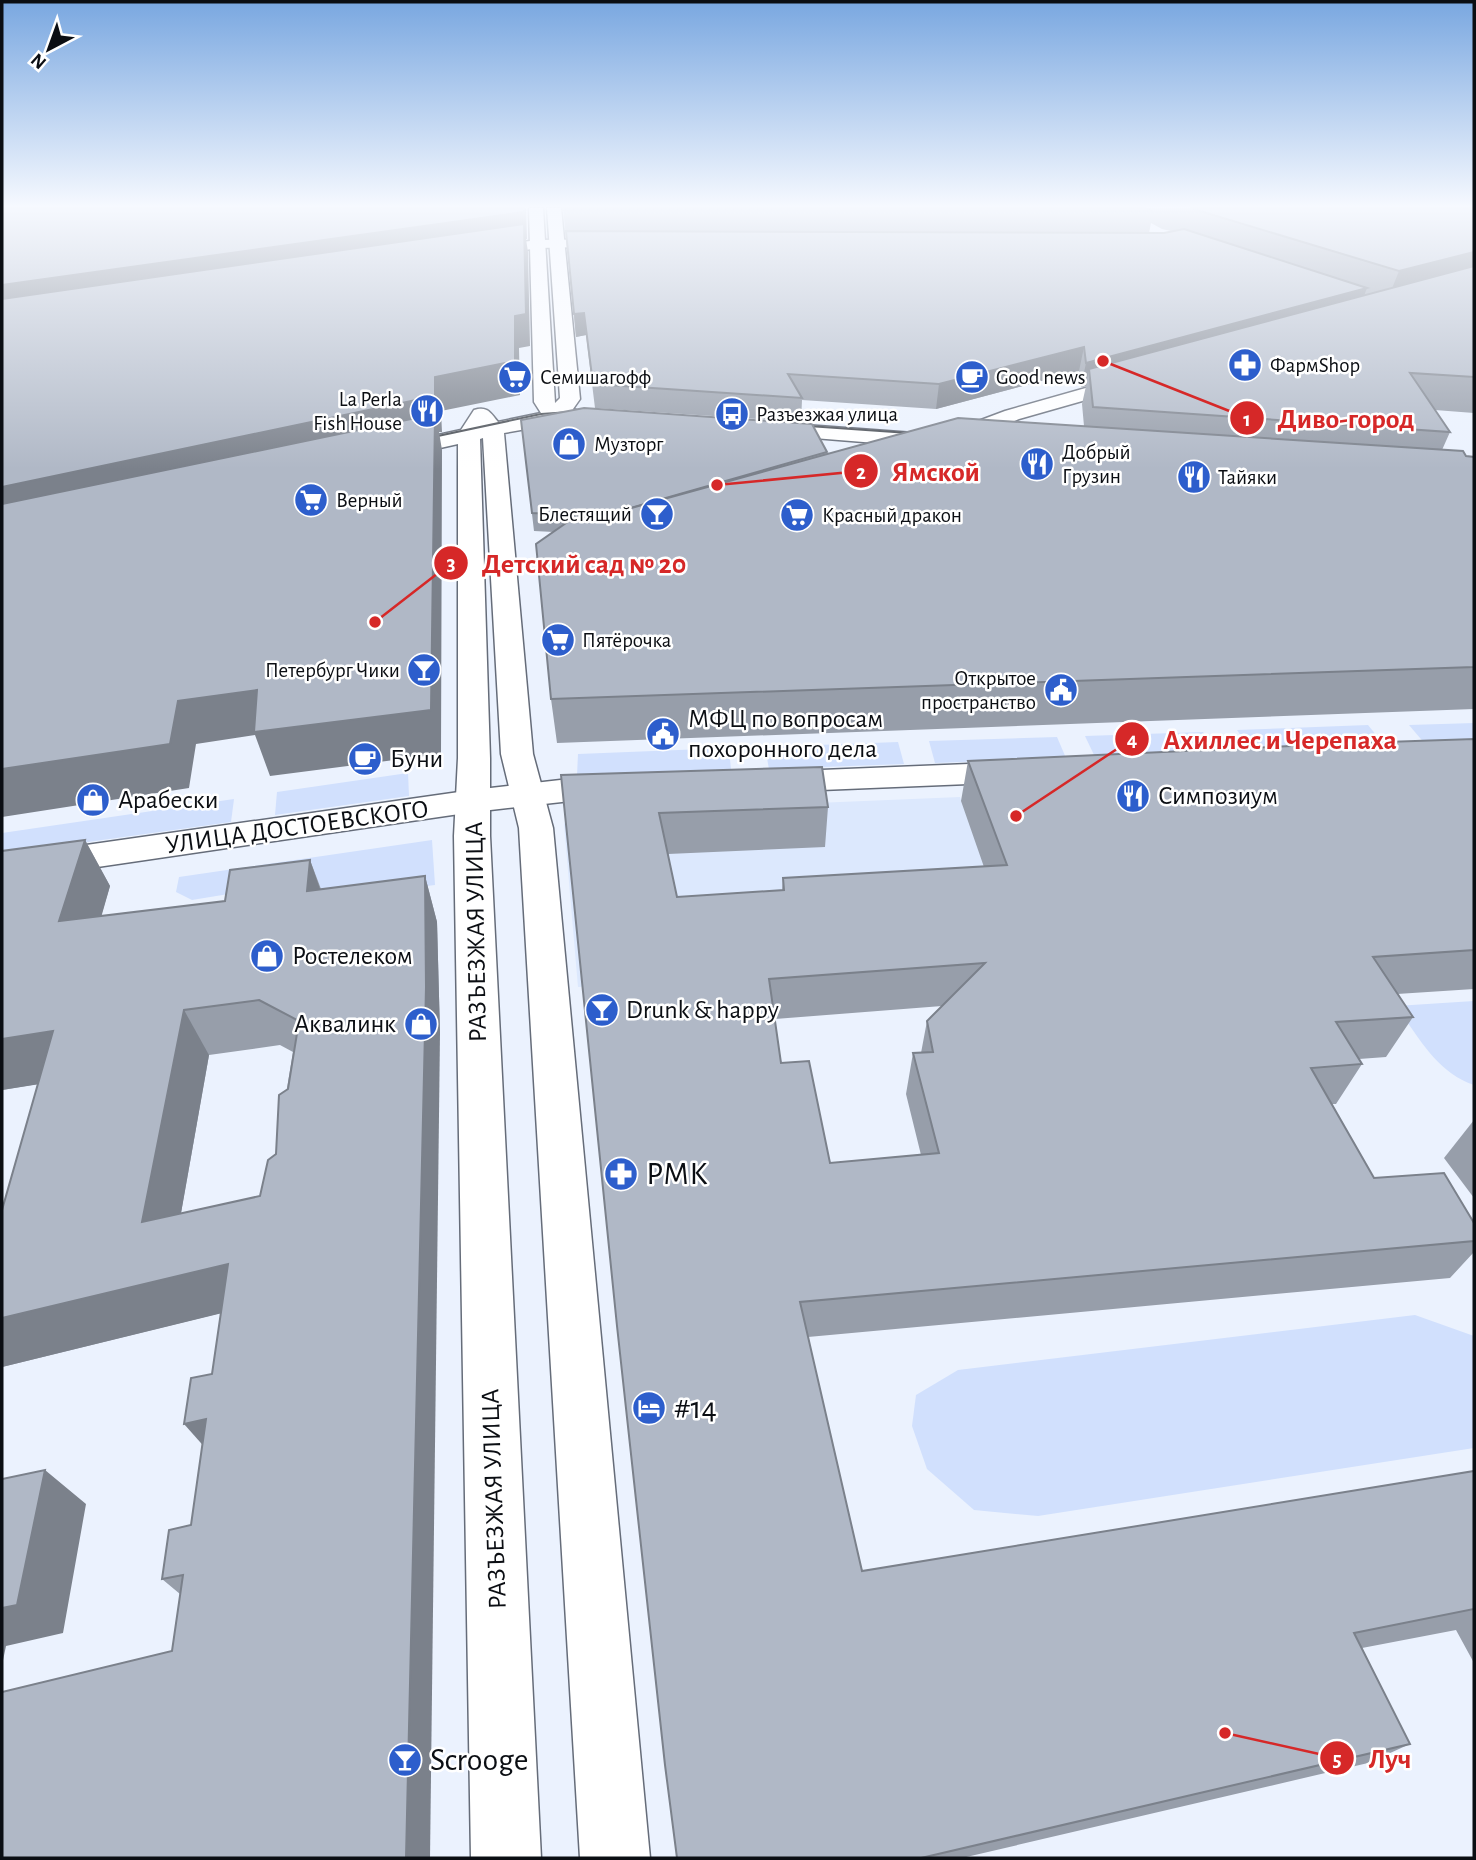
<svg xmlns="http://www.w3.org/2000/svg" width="1476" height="1860" viewBox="0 0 1476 1860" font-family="'Alegreya Sans',sans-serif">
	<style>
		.built { fill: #dce8fd }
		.green { fill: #d1e0fd }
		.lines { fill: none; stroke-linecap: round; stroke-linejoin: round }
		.minor-casing { stroke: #656c79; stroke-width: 3 }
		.tertiary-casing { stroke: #656c79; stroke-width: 3 }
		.minor { fill: #fff; fill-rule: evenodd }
		.tertiary { fill: #fff; fill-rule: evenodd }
		.tram { stroke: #4b5057; stroke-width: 2 }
		.wall { fill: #979eaa; fill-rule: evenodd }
		.shaded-wall { fill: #7b818b }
		.building { fill: #b0b8c6; stroke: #7b818b; stroke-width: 2; fill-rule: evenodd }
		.labels { text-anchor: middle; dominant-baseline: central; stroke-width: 5; stroke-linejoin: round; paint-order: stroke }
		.far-poi-label { font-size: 21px; fill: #0b0e13; stroke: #fff; text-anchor: start }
		.poi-label { font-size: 26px; fill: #0b0e13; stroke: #fff; text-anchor: start }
		.street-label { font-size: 26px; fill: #0b0e13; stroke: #fff }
		.near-poi-label { font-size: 32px; fill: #0b0e13; stroke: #fff; text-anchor: start }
		.leader { fill: none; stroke: #d62828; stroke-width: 2.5 }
		.callout-dot { fill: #d62828; stroke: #fff; stroke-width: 2.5 }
		.mark-label { font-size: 21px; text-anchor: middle; font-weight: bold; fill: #fff }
		.callout-label { font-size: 28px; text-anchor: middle; font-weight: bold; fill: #d62828; stroke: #fff; stroke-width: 5; stroke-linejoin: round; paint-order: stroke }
	</style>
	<rect width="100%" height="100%" fill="#ebf2fe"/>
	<polygon class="built" points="960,797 1019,964 578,987 564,824 576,813"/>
	<g class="green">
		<polygon points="1474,723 1474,743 1426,745 1409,725"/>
		<polygon points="1368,725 1385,746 1251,751 1237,730"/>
		<polygon points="1203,732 1216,753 1095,757 1085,736"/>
		<polygon points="1057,737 1066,758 935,763 929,741"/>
		<polygon points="898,742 904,764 769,769 765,747"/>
		<polygon points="729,748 731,770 577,776 578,754"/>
		<polygon points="408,773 409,796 275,815 277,792"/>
		<polygon points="234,799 231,822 2,854 2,833"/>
		<polygon points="432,840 435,885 277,904 278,886 192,900 176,892 179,877"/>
		<path d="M1474 1001V1085C1437 1073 1418 1036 1396 1006Z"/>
		<polygon points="1415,1315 1474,1336 1474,1448 1038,1516 974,1510 927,1469 912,1426 916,1395 958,1370"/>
	</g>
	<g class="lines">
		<g class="minor-casing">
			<g id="minor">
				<polygon points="621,239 626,240 628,243 626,246 538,248 475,258 467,253 475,248 538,240"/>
				<polygon points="1019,762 1031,765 1036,772 1031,779 1019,782 772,792 760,789 755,782 760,775 772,772"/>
				<polygon points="613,778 625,781 630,788 625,795 473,812 2,881 2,857 473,790 569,779"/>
			</g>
		</g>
		<g class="tertiary-casing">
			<g id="tertiary">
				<path d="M529 208H543L555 403 560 398 547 208H561L580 399 573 409 579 411 582 415 579 419 572 421 504 433 533 754 553 828 650 1858H580L519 828 501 754 483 438 480 439 490 758V836L541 1858H471L454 836 458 758V444L391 459 383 457 380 452 383 447 461 430 474 410C487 406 490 412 498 422L541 413 534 402Z"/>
				<polygon points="1135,374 1145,380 1142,384 1019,419 957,444 938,448 764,434 756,433 753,428 756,423 764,422 941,435 1005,411"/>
			</g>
		</g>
		<use href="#minor" class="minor"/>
		<use href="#tertiary" class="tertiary"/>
		<g class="tram">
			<polyline points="794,425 923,434"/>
			<polyline points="419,440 541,414 584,411"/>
		</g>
	</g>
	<g class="wall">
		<path d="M563 208H1474V413L1435 410 1450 432 1442 450 1466 456 1474 457V709L557 743 551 699 554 532 534 531 521 420 827 452V454L1084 426 1082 404 1086 386 1081 387 1079 371 936 409 802 400 801 422 595 408 586 335 576 337ZM1151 223 1162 229 1171 231 1164 233H1149Z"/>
		<path d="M1474 739V989L1397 994 1413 1017 1386 1057 1359 1059 1362 1064 1336 1104H1332L1374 1178 1474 1223V1252L1450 1278 808 1337 862 1571 1474 1471V1663L1456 1630 1362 1648 1410 1744 1368 1763 962 1858H677L561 775 828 807 825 847 668 854 677 897 782 890 783 878 984 867 961 801 968 761ZM942 1006 927 1021 921 1053H913L906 1094 921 1155 830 1163 781 1063 775 1019Z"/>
		<path d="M85 840 110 886 101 916 225 901 310 860 321 889 425 876 437 922 440 1033 172 1651 180 1594 162 1579 191 1525 221 1313 2 1367 38 1084 2 1090ZM280 1045 293 1052 276 1154 260 1196 181 1213 209 1055Z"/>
		<polygon points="1474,1120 1474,1198 1444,1158"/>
	</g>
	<g class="shaded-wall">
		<polygon points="526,208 527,239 526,239 528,252 530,346 519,348 520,395 441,411 442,432 439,432 442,450 441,754 270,776 255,735 196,744 189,788 2,817 2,769 178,701 257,690 431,710 2,529 2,285"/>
		<polygon points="1474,252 1474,278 1387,301 1399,271"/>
		<polygon points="1367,288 1359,309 1089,369 1086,386 1081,387 1086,363"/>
		<polygon points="584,313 586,335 576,337 574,314"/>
		<polygon points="1084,347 1079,371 936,409 939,384"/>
		<polygon points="85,840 110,886 87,967 59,921"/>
		<polygon points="310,860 326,906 307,891"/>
		<polygon points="425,876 437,922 440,1033 430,1858 406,1858"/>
		<polygon points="184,1010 209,1055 172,1264 142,1222"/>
		<polygon points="53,1031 84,1077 2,1090 2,1039"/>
		<polygon points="228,1264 255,1305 2,1367 2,1318"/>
		<polygon points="206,1419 216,1460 184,1424"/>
		<polygon points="45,1470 86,1504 63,1633 6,1646 2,1665 2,1608"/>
	</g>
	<g class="building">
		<polygon points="2,208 524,208 524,212 2,285"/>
		<polygon points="564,208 1145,208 1153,211 564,210"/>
		<polygon points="1190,208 1474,208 1474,252 1399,271"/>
		<polygon points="524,224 526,314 515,316 515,361 435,377 435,396 2,487 2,299"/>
		<polygon points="1184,229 1367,288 1086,363 1084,347 939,384 788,374 802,398 593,384 584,313 574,314 566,231 1164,233"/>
		<polygon points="1474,266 1474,377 1410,373 1450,432 1093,407 1089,369"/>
		<polygon points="584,408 812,424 827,452 606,515 599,516 532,513 521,420"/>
		<polygon points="435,414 431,710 254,732 257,690 178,701 170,744 2,769 2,504"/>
		<polygon points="958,418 1463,451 1466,456 1474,457 1474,667 551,699 536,544 569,521 606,515"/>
		<path d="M1474 739V950L1373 957 1413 1017 1336 1022 1362 1064 1311 1068 1374 1178 1444 1173 1474 1223V1241L800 1302 862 1571 1474 1471V1609L1354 1633 1410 1744 921 1858H677L665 1765 617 1326 561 775 822 767 828 807 659 813 677 897 784 890 783 878 1007 865 968 761 1356 743ZM985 963 927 1021 933 1052 913 1053 939 1153 830 1163 809 1061 781 1063 769 979Z"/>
		<path d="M85 840 59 921 225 901 230 870 310 860 307 891 425 876 426 987 406 1858H2V1692L172 1651 183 1575 162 1579 169 1530 191 1525 206 1419 184 1424 191 1378 212 1374 228 1264 2 1318V1210L53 1031 2 1039V851ZM259 1000 299 1021 288 1089 279 1095 276 1154 268 1160 260 1196 142 1222 184 1010Z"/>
		<polygon points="45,1470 17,1605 2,1608 2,1479"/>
	</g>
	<linearGradient id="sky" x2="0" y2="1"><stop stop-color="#79a7e0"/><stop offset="0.44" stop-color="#f6f9ff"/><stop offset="1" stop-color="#f6f9ff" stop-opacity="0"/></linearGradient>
	<rect width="1476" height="469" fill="url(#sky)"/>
	<defs>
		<g id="pharmacy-disc" transform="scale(1.75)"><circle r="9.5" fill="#2d5ecc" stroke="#fff"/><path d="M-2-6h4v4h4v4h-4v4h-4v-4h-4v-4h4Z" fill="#fff"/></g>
		<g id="supermarket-disc" transform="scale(1.75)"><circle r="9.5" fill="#2d5ecc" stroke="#fff"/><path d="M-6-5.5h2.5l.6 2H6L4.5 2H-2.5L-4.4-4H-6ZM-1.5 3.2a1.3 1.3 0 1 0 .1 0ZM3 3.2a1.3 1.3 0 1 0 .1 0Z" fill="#fff"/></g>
		<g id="cafe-disc" transform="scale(1.75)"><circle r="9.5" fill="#2d5ecc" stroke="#fff"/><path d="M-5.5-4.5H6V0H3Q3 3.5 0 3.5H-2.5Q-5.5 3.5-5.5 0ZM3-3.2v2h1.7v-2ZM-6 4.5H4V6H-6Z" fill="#fff"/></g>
		<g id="restaurant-disc" transform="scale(1.75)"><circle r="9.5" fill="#2d5ecc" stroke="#fff"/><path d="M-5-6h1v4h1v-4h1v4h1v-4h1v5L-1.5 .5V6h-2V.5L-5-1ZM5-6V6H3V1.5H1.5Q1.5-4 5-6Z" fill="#fff"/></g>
		<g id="bus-disc" transform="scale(1.75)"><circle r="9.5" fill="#2d5ecc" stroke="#fff"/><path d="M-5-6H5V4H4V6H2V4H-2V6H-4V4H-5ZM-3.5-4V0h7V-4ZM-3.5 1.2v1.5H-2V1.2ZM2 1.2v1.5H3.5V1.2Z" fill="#fff"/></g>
		<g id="shop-disc" transform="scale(1.75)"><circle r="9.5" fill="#2d5ecc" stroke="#fff"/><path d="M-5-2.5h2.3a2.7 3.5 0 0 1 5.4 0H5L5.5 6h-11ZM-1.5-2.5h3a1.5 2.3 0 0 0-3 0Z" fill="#fff"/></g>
		<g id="bar-disc" transform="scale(1.75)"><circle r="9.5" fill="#2d5ecc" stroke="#fff"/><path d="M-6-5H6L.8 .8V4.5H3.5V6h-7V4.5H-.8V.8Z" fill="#fff"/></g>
		<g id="civic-disc" transform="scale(1.75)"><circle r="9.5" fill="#2d5ecc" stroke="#fff"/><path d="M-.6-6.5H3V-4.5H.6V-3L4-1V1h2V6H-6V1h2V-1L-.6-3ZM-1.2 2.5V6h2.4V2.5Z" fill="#fff"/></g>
		<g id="hotel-disc" transform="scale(1.75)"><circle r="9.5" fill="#2d5ecc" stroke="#fff"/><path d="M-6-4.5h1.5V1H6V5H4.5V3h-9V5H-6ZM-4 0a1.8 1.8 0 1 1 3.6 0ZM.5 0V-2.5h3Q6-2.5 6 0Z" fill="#fff"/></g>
	</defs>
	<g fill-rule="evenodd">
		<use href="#pharmacy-disc" x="1245" y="365"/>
		<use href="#supermarket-disc" x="515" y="377"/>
		<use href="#cafe-disc" x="972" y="377"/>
		<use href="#restaurant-disc" x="427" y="411"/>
		<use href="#bus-disc" x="732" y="414"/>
		<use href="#shop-disc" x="569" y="444"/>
		<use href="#restaurant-disc" x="1037" y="464"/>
		<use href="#restaurant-disc" x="1194" y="477"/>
		<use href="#supermarket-disc" x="311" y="500"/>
		<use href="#bar-disc" x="657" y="514"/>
		<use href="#supermarket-disc" x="797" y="515"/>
		<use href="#supermarket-disc" x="558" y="640"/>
		<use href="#bar-disc" x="424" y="670"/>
		<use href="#civic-disc" x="1061" y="690"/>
		<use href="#civic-disc" x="663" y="734"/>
		<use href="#cafe-disc" x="365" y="759"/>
		<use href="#restaurant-disc" x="1133" y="796"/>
		<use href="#shop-disc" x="93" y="800"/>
		<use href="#shop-disc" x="267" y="956"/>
		<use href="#bar-disc" x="602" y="1010"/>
		<use href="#shop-disc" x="421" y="1024"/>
		<use href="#pharmacy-disc" x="621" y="1174"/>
		<use href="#hotel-disc" x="649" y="1408"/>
		<use href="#bar-disc" x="405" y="1760"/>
	</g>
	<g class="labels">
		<g class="far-poi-label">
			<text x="1270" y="365">ФармShop</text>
			<text x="540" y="377">Семишагофф</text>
			<text x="996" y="377">Good news</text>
			<text x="402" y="399" text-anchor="end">La Perla<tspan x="402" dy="24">Fish House</tspan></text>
			<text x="756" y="414">Разъезжая улица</text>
			<text x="594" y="444">Музторг</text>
			<text x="1062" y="452">Добрый<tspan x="1062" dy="24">Грузин</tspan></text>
			<text x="1218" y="477">Тайяки</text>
			<text x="336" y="500">Верный</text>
			<text x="632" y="514" text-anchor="end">Блестящий</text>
			<text x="822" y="515">Красный дракон</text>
			<text x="582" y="640">Пятёрочка</text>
			<text x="400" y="670" text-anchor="end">Петербург Чики</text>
			<text x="1036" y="678" text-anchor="end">Открытое<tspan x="1036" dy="24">пространство</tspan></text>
		</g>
		<g class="poi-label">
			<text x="688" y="719">МФЦ по вопросам<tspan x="688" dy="30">похоронного дела</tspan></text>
			<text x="390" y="759">Буни</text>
			<text x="1158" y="796">Симпозиум</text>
			<text x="118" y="800">Арабески</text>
			<text x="292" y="956">Ростелеком</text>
			<text x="626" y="1010">Drunk &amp; happy</text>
			<text x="396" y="1024" text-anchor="end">Аквалинк</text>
		</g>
		<g class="street-label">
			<text transform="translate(297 827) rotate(-8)">УЛИЦА ДОСТОЕВСКОГО</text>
			<text transform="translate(476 932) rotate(-91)">РАЗЪЕЗЖАЯ УЛИЦА</text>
			<text transform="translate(494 1499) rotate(-92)">РАЗЪЕЗЖАЯ УЛИЦА</text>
		</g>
		<g class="near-poi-label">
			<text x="646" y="1174">РМК</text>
			<text x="674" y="1408">#14</text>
			<text x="430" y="1760">Scrooge</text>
		</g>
	</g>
	<path class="leader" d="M1103 361L1247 418M717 485L861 471M375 622L451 563M1016 816L1132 739M1225 1733L1337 1758"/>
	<g class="callout-dot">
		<circle cx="1103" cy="361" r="7"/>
		<circle cx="717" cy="485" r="7"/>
		<circle cx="375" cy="622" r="7"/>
		<circle cx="1016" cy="816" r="7"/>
		<circle cx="1225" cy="1733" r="7"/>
		<circle cx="1247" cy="418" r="18"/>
		<circle cx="861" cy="471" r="18"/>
		<circle cx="451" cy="563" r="18"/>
		<circle cx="1132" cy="739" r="18"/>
		<circle cx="1337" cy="1758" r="18"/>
	</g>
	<g class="mark-label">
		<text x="1247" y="426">1</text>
		<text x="861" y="479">2</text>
		<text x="451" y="570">3</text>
		<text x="1132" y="746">4</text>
		<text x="1337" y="1766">5</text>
	</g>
	<g class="callout-label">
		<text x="1346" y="428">Диво-город</text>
		<text x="936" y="481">Ямской</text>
		<text x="584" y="573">Детский сад № 20</text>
		<text x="1280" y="749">Ахиллес и Черепаха</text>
		<text x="1390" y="1768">Луч</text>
	</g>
	<rect width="1476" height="1860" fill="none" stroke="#0b0e13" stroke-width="7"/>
	<g transform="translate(49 49) rotate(221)" stroke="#ffffff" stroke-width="5" paint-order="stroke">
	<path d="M0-5L12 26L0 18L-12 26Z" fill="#0b0e13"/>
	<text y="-10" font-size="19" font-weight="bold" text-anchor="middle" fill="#0b0e13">N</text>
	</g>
</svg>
